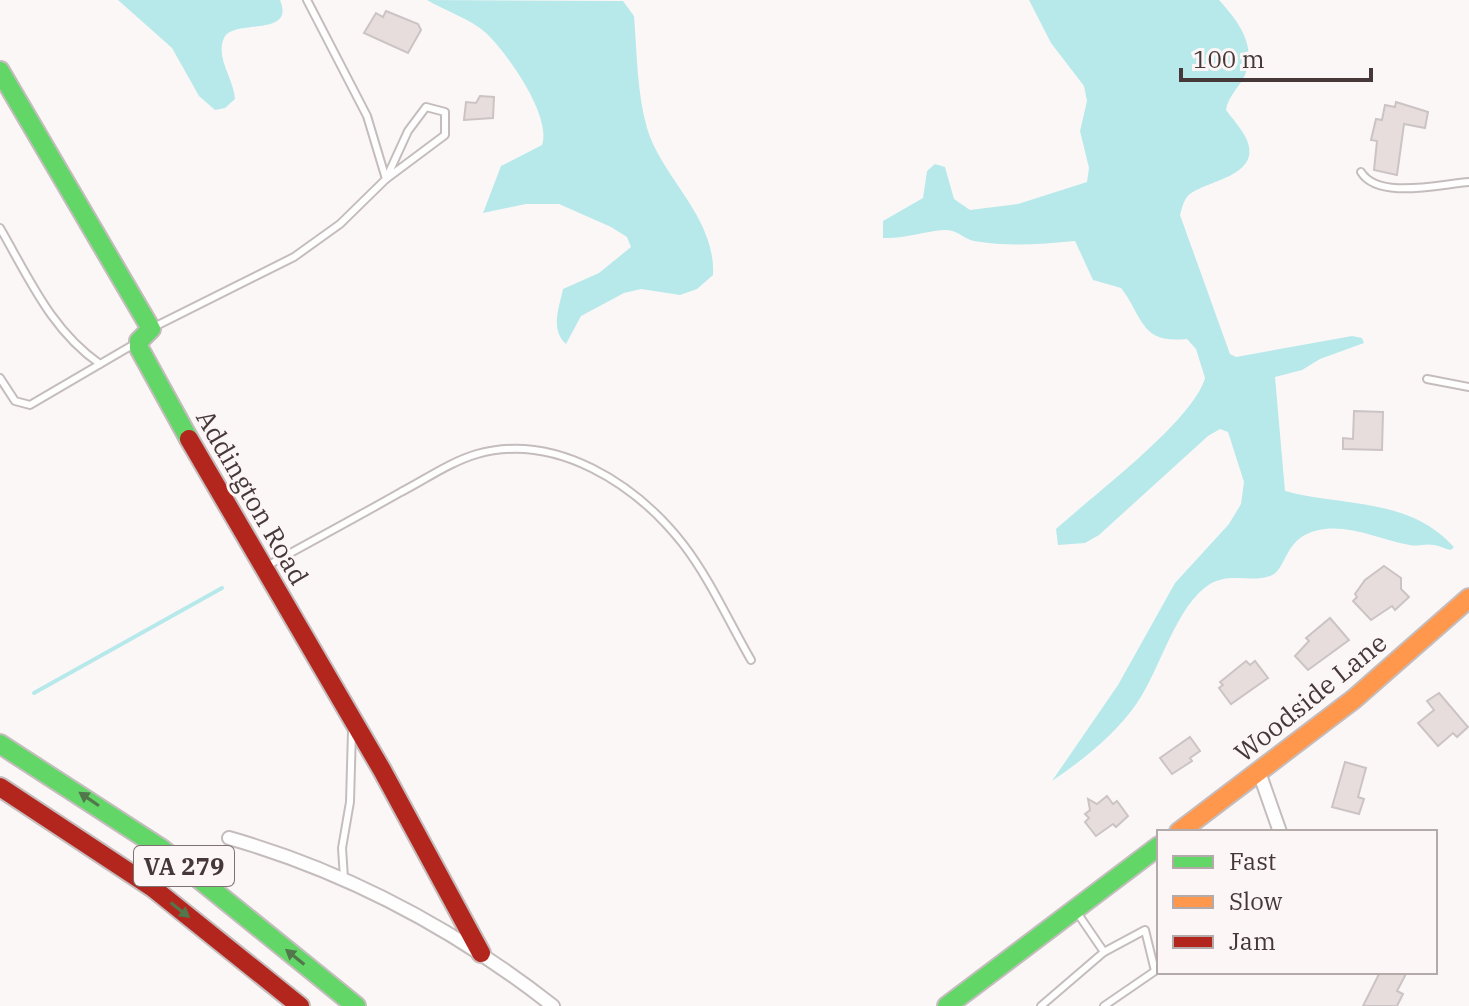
<svg xmlns="http://www.w3.org/2000/svg" width="1469" height="1006" viewBox="0 0 1469 1006" font-family="'IBM Plex Serif',serif">
	<style>
		.water { fill: #b7e9ea }
		.lines { fill: none; stroke-linecap: round; stroke-linejoin: round }
		.stream { stroke: #b7e9ea; stroke-width: 4 }
		.building { fill: #e7dddd; stroke: #ccc4c4; stroke-width: 2 }
		.lane-casing { stroke: #c5bdbd; stroke-width: 10 }
		.street-casing { stroke: #c5bdbd; stroke-width: 16 }
		.fast-casing { stroke: #c5bdbd; stroke-width: 22 }
		.slow-casing { stroke: #c5bdbd; stroke-width: 22 }
		.jam-casing { stroke: #c5bdbd; stroke-width: 22 }
		.lane { stroke: #fffefe; stroke-width: 6 }
		.street { stroke: #fffefe; stroke-width: 12 }
		.fast { stroke: #63d668; stroke-width: 18 }
		.slow { stroke: #ff974d; stroke-width: 18 }
		.jam { stroke: #b3261e; stroke-width: 18 }
		.oneway { fill: #52774b }
		.labels { text-anchor: middle; dominant-baseline: central; stroke-width: 6; stroke-linejoin: round; paint-order: stroke }
		.shield { fill: #fdf6f6; stroke: #7d7171; stroke-width: 2 }
		.shield-label { font-size: 24px; font-weight: bold; fill: #463838 }
		.street-label { font-size: 26px; fill: #463838; stroke: #fdf6f6 }
	</style>
	<rect width="100%" height="100%" fill="#fcf7f7"/>
	<g class="water">
		<path d="M118 0H280C296 38 233 18 224 38 215 58 234 79 235 99L225 108 215 110 199 96 172 48Z"/>
		<path d="M427 0 623 1 634 16C637 53 637 93 647 128 661 177 716 217 713 275L697 289 680 295 641 289 624 293 581 316 566 344C550 330 559 308 563 289L599 273 631 247 627 237 611 227 559 204H526L483 213 501 166 542 145C552 116 507 53 486 33 471 19 445 11 427 0Z"/>
		<path d="M1029 0H1219C1238 21 1257 45 1245 75 1239 88 1228 96 1226 110 1232 118 1240 127 1245 136 1267 178 1201 180 1187 197 1183 202 1182 209 1180 215L1230 354 1236 357 1352 336 1362 338 1364 343 1320 359 1302 370 1275 377 1285 491C1344 507 1409 497 1454 547L1451 550C1445 549 1440 546 1434 545 1426 543 1418 547 1410 545 1376 539 1336 517 1303 536 1284 548 1284 572 1270 576 1250 583 1231 572 1210 584 1176 605 1160 670 1137 703 1116 734 1083 760 1052 781L1118 685 1175 583 1229 524 1241 504 1244 482 1228 432 1220 429 1208 436 1099 535 1085 543 1058 545 1056 529C1091 497 1193 421 1205 378L1196 349 1187 339C1140 344 1144 318 1121 288L1093 280 1075 241C1042 244 1007 247 974 241 964 239 956 229 945 230 924 231 905 239 883 238V221L923 198 927 171 935 164 945 167 954 199 970 210 1018 204 1087 182 1089 168 1080 131 1087 101 1084 86 1051 43Z"/>
	</g>
	<g class="lines">
		<polyline class="stream" points="34,693 222,588"/>
	</g>
	<g class="building">
		<polygon points="386,11 418,24 421,30 408,53 364,33 376,13 383,17"/>
		<polygon points="480,96 494,97 493,118 464,120 466,102 476,103"/>
		<polygon points="1396,102 1428,112 1425,128 1404,124 1397,175 1374,170 1377,141 1371,140 1376,119 1382,120 1385,105 1395,107"/>
		<polygon points="1354,411 1383,412 1382,450 1343,449 1343,438 1353,439"/>
		<polygon points="1384,566 1401,578 1401,589 1409,597 1395,610 1392,606 1371,620 1353,601 1357,597 1355,594 1365,580"/>
		<polygon points="1330,618 1349,640 1308,670 1295,656 1309,641 1306,638"/>
		<polygon points="1246,661 1250,665 1255,661 1268,678 1231,704 1219,688 1223,685 1220,682"/>
		<polygon points="1439,693 1468,727 1457,737 1453,733 1438,746 1418,723 1434,710 1427,701"/>
		<polygon points="1190,737 1200,751 1190,758 1192,761 1172,774 1160,758"/>
		<polygon points="1345,762 1366,768 1358,797 1364,799 1359,814 1332,807"/>
		<polygon points="1107,796 1113,804 1117,801 1128,816 1116,827 1113,824 1096,836 1085,822 1089,818 1085,814 1090,810 1088,799 1097,804"/>
		<polygon points="1380,972 1407,972 1397,991 1403,994 1397,1006 1363,1006"/>
	</g>
	<g class="lines">
		<g class="lane-casing">
			<g id="lane">
				<polygon points="426,107 445,112 445,135 386,179 408,131"/>
				<path d="M1361 172C1378 200 1440 184 1469 182"/>
				<path d="M0 228C29 278 51 330 100 364"/>
				<polyline points="154,327 294,257 340,224 386,179 367,116 307,0"/>
				<polyline points="0,378 15,401 30,405 136,343"/>
				<polyline points="1427,379 1469,387"/>
				<path d="M267 566C312 541 357 517 401 492 426 479 450 462 477 454 556 432 636 484 683 544 710 579 729 622 751 660"/>
				<polyline points="344,878 342,848 350,802 352,731"/>
				<polyline points="1041,1006 1104,952 1076,911"/>
				<polyline points="1104,1006 1155,971 1145,930 1104,952"/>
			</g>
		</g>
		<g class="street-casing">
			<g id="street">
				<polyline points="1259,772 1280,832"/>
				<path d="M229 838C348 872 455 929 553 1006"/>
			</g>
		</g>
		<g class="fast-casing">
			<g id="fast">
				<polyline points="0,71 151,329 139,341 139,348 189,439"/>
				<polyline points="0,744 162,849 356,1006"/>
				<polyline points="947,1006 1159,846"/>
			</g>
		</g>
		<g class="slow-casing">
			<polyline id="slow" points="1179,832 1354,699 1469,598"/>
		</g>
		<g class="jam-casing">
			<g id="jam">
				<polyline points="189,439 382,770 481,953"/>
				<polyline points="0,787 153,888 300,1006"/>
			</g>
		</g>
		<use href="#lane" class="lane"/>
		<use href="#street" class="street"/>
		<use href="#fast" class="fast"/>
		<use href="#slow" class="slow"/>
		<use href="#jam" class="jam"/>
	</g>
	<defs><path id="oneway-solid" d="M-6-.8H1V-3.2L6.5 0L1 3.2V.8H-6Z" transform="scale(2)"/></defs>
	<g class="oneway">
		<use href="#oneway-solid" transform="translate(89 799) rotate(-146)"/>
		<use href="#oneway-solid" transform="translate(180 910) rotate(38)"/>
		<use href="#oneway-solid" transform="translate(295 957) rotate(-141)"/>
	</g>
	<g class="labels">
		<rect class="shield" x="134" y="846" width="100" height="40" rx="6"/>
		<g class="shield-label">
			<text x="184" y="866">VA 279</text>
		</g>
		<g class="street-label">
			<text transform="translate(253 497) rotate(60)">Addington Road</text>
			<text transform="translate(1310 697) rotate(-39)">Woodside Lane</text>
		</g>
	</g>
	<rect x="1157" y="830" width="280" height="144" fill="#fdf6f6" stroke="#b4aaaa" stroke-width="2"/>
	<rect x="1173" y="856" width="40" height="12" fill="#63d668" stroke="#b4aaaa" stroke-width="2"/>
	<text x="1229" y="870" font-size="24" fill="#463838">Fast</text>
	<rect x="1173" y="896" width="40" height="12" fill="#ff974d" stroke="#b4aaaa" stroke-width="2"/>
	<text x="1229" y="910" font-size="24" fill="#463838">Slow</text>
	<rect x="1173" y="936" width="40" height="12" fill="#b3261e" stroke="#b4aaaa" stroke-width="2"/>
	<text x="1229" y="950" font-size="24" fill="#463838">Jam</text>
	<path d="M1181 68v12h190v-12" fill="none" stroke="#463838" stroke-width="4"/>
	<text x="1193" y="68" font-size="24" fill="#463838" stroke="#fdf6f6" stroke-width="6" paint-order="stroke">100 m</text>
</svg>
